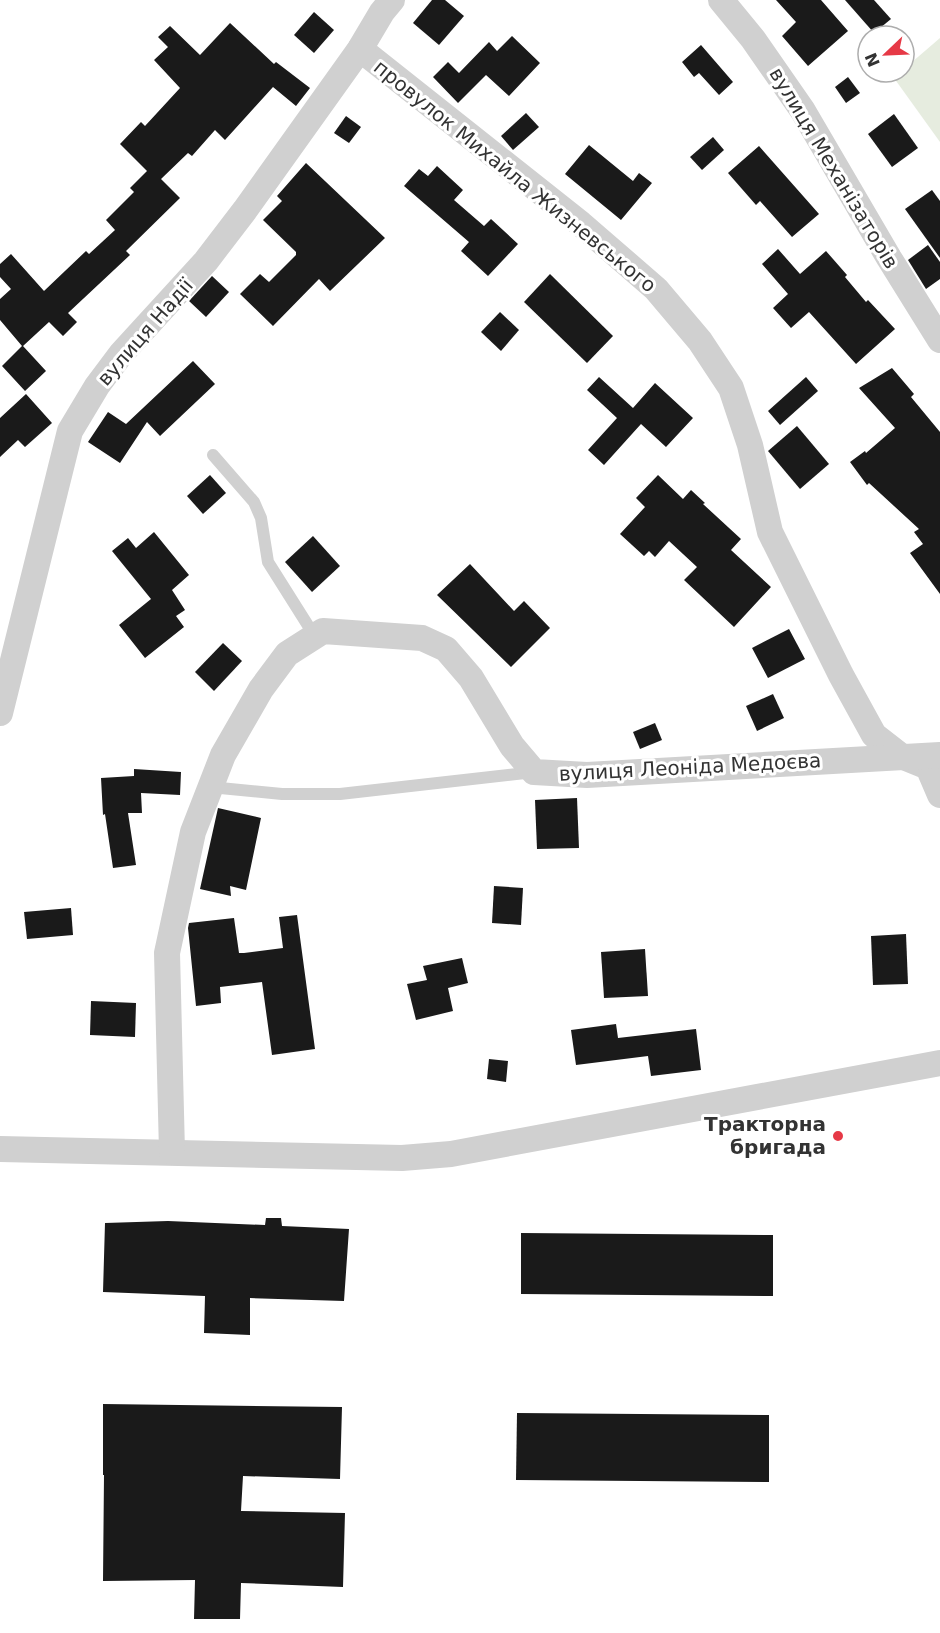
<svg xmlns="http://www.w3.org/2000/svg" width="940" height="1633" viewBox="0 0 940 1633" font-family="'DejaVu Sans',sans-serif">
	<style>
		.green { fill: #e6ecdf }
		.building { fill: #1a1a1a }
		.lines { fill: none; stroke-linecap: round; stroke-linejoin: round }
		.service { stroke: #d0d0d0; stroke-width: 12 }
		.minor { stroke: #d0d0d0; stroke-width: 26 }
		.poi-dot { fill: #e63946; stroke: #fff; stroke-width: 2 }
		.labels { text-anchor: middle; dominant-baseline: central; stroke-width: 6; stroke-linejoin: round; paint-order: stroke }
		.street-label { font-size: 20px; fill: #333; stroke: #fff }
		.poi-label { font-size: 20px; font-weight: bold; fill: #333; stroke: #fff; text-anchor: end }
	</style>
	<rect width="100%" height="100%" fill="#fff"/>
	<polygon class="green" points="940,38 940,142 894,78 900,72 904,72 904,69"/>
	<g class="building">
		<polygon points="432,0 445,0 464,16 439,45 413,23"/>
		<polygon points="776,0 821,0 848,31 808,66 782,36 796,22"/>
		<polygon points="845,0 874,0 891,19 874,33"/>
		<polygon points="314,12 334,30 314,53 294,35"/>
		<polygon points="230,23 274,64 276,62 310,88 296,106 273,87 225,140 215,130 192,156 188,153 161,179 180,198 126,251 130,255 68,313 77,322 63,336 49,322 23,346 46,371 25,391 2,366 22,346 0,320 0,299 11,289 0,277 0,264 11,254 44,291 86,251 89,254 115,230 106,220 134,192 130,188 147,171 120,144 141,122 145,126 180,88 154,60 168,47 158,37 170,26 200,55"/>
		<polygon points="512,36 540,63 509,96 486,75 458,103 433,77 448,62 459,73 489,42 497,51"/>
		<polygon points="701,45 733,82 719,95 699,73 694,77 682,62"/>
		<polygon points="848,77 860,93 846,103 835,87"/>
		<polygon points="526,113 539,127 513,150 501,136"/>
		<polygon points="894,114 918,148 892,167 868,134"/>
		<polygon points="346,116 361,127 349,143 334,133"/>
		<polygon points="713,137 724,150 702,170 690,157"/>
		<polygon points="589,145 633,181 639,173 652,183 621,220 565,174"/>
		<polygon points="759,146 819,214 792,237 760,201 756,205 728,173"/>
		<polygon points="306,163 385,238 330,291 319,279 273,326 240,294 260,274 269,282 296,255 296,252 263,220 282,201 277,196"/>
		<polygon points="437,166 463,190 454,200 484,226 491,219 518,244 488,276 461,251 469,242 404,186 419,169 428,176"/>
		<polygon points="932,190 940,201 940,258 905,209"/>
		<polygon points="928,245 940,262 940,279 926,289 908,260"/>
		<polygon points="778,249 800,274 826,251 847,275 845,277 866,302 868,300 895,329 856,364 809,312 791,328 773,308 788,294 762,264"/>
		<polygon points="550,274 613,336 587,363 524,302"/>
		<polygon points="212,276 229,292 206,317 189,301"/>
		<polygon points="500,312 519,330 501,351 481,332"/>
		<polygon points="193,361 215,384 160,436 147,422 120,463 88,442 108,412 126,424"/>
		<polygon points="892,368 914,394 911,397 940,432 940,594 910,553 923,544 914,532 919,529 869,483 867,485 850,462 865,451 866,453 895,428 859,388"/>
		<polygon points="599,377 633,408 655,383 693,418 666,447 641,424 604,465 588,450 617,418 587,390"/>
		<polygon points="806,377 818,391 780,425 768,411"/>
		<polygon points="26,394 52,423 25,447 18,440 0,457 0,418"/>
		<polygon points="797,426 829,464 800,489 768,451"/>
		<polygon points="210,475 226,493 203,514 187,496"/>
		<polygon points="658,475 683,499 691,490 705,503 703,504 741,539 731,550 771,587 734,627 684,580 697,567 669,541 655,557 649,551 644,556 620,534 645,507 636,498"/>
		<polygon points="154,532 189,575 172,590 185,610 176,616 184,627 145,658 119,625 151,599 112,551 128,538 136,548"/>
		<polygon points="313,536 340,566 312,592 285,562"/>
		<polygon points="470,564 514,611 524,601 550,628 511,667 437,595"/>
		<polygon points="789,629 805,659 768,678 752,648"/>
		<polygon points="223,643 242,661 214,691 195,672"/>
		<polygon points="773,694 784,718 757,731 746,706"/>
		<polygon points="655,723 662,740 640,749 633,732"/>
		<polygon points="134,769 181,772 180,795 141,793 142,813 128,813 136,865 113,868 105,814 103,815 101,778 134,776"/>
		<polygon points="577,798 579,848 537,849 535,800"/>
		<polygon points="218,808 261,818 246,890 230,886 231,896 200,889"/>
		<polygon points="494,886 523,888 521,925 492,923"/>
		<polygon points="71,908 73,935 27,939 24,912"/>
		<polygon points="297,915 315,1049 272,1055 262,982 220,987 221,1003 196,1006 188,928 189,923 234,918 239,953 244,953 283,948 279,917"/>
		<polygon points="906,934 908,984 873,985 871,936"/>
		<polygon points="645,949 648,996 604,998 601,952"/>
		<polygon points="462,958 468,983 448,988 453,1011 416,1020 407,984 427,980 423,966"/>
		<polygon points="91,1001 136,1003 135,1037 90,1035"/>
		<polygon points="616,1024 618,1038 696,1029 701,1070 651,1076 648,1056 576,1065 571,1030"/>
		<polygon points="489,1059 508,1061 506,1082 487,1079"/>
		<polygon points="266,1218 281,1218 282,1226 349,1229 344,1301 250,1298 250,1335 204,1333 205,1296 103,1292 105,1223 168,1221 265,1225"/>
		<polygon points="521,1233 773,1235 773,1296 521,1294"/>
		<polygon points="103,1404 342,1407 340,1479 243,1476 241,1511 345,1513 343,1587 241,1583 240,1619 194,1619 195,1580 103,1581 104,1475 103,1475"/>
		<polygon points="517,1413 769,1415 769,1482 516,1480"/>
	</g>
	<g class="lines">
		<g class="service">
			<polyline points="213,455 254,502 261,518 268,562 314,635"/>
			<polyline points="210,787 282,794 340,794 534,772"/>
		</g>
		<g class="minor">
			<polyline points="721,0 753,39 803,111 889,258 940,340"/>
			<polyline points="360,49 581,224 656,289 700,341 731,388 750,445 770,532 841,675 874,735 901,756 928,767 940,795"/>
			<polyline points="0,713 70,431 97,386 121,354 206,261 245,210 360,49 382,12 392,0"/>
			<polyline points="0,1149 402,1158 451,1154 940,1063"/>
			<polyline points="172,1152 167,953 193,832 223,755 261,689 287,654 323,631 422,638 446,649 471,678 512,746 534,772 587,775 940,755"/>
		</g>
	</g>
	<circle class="poi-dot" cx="838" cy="1136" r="6"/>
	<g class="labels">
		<g class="street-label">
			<text transform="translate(834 168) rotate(59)">вулиця Механізаторів</text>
			<text transform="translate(515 176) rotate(39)">провулок Михайла Жизневського</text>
			<text transform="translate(145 332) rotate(-49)">вулиця Надії</text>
			<text transform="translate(690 767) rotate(-3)">вулиця Леоніда Медоєва</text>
		</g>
		<g class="poi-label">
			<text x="826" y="1124">Тракторна<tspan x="826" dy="23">бригада</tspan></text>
		</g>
	</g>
	<g transform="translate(886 54) rotate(247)"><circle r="28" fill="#ffffff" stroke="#adadad" stroke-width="1.5"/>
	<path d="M0-4.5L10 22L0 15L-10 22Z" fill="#e63946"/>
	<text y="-9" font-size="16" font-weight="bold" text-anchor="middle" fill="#333333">N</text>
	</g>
</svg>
